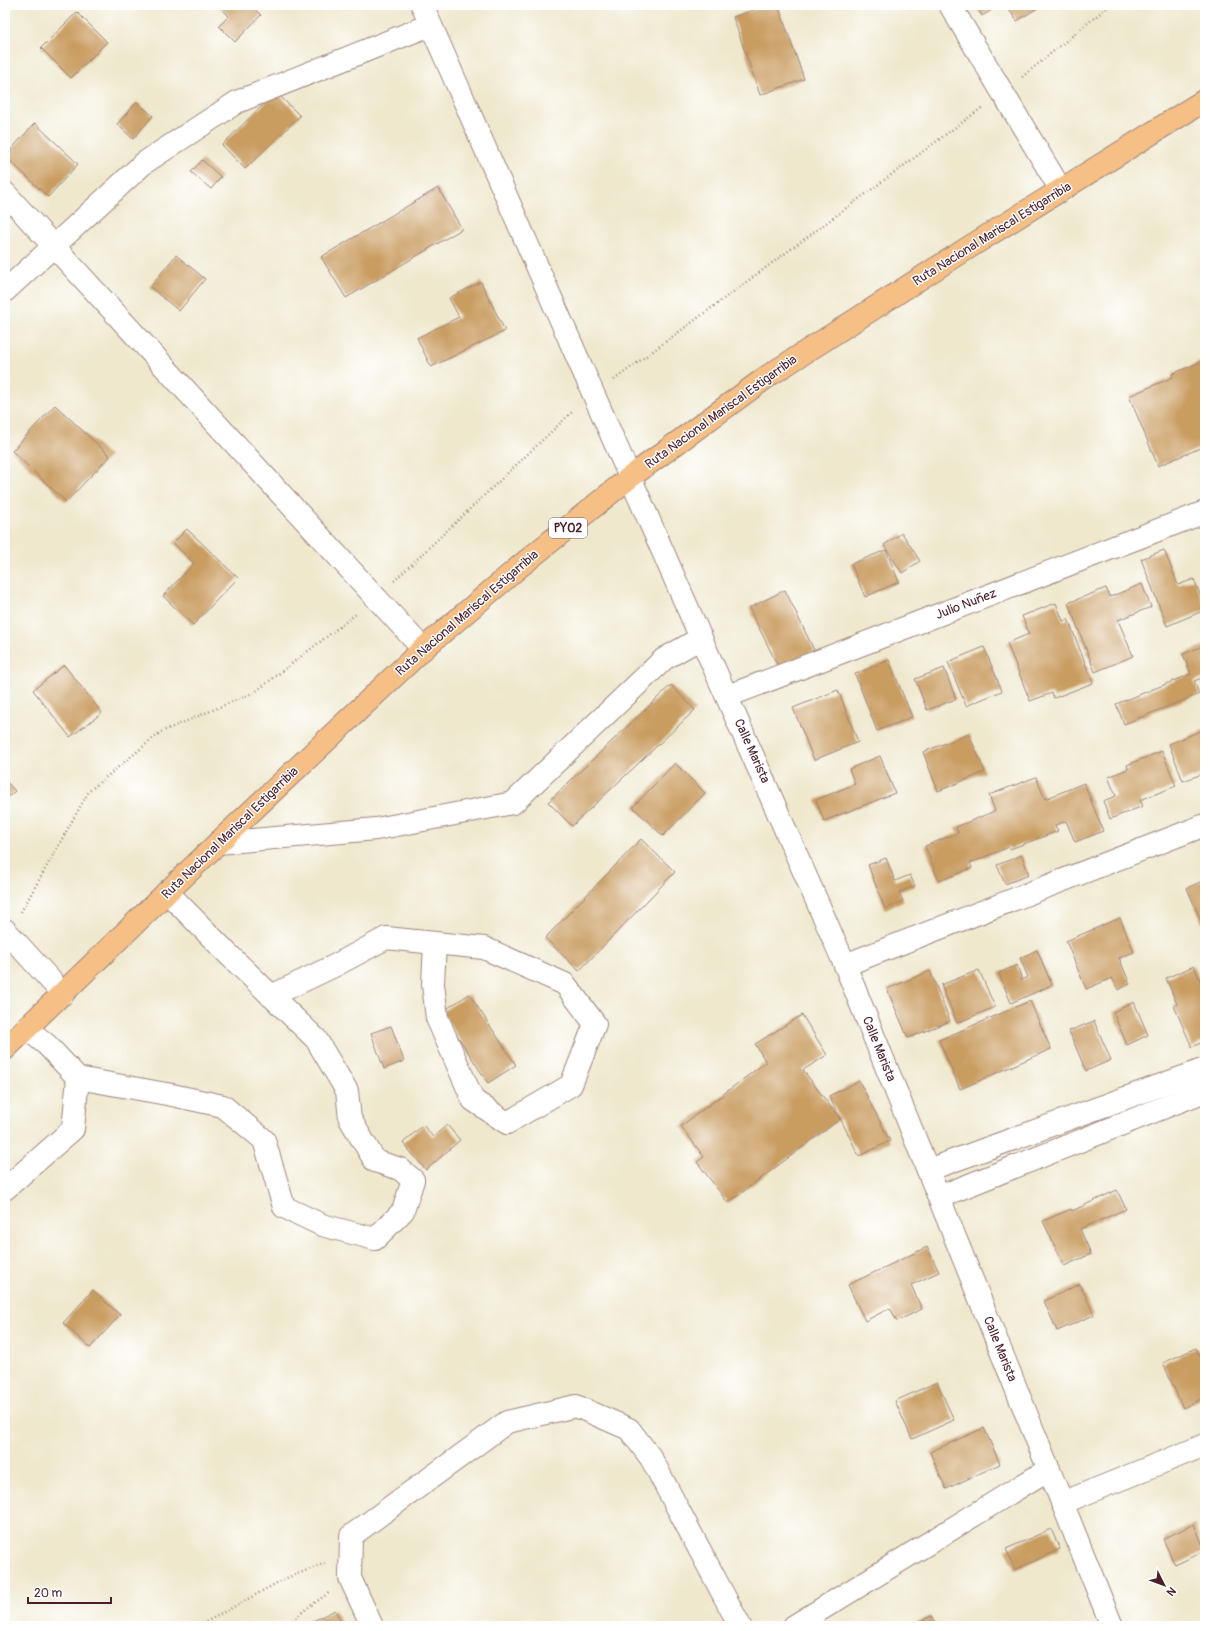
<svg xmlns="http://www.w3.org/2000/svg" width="1210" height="1631" viewBox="0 0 1210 1631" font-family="Pangolin,sans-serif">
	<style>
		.building { fill: #c99c61 }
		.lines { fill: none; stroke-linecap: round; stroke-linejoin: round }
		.minor-casing { stroke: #9c847c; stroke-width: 24 }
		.major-casing { stroke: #9c847c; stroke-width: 24 }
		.path { stroke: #9c847c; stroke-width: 2.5; stroke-dasharray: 1 3; stroke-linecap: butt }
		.minor { stroke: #fff; stroke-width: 22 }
		.major { stroke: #f5bf86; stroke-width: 22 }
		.labels { text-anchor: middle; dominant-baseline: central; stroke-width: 3; stroke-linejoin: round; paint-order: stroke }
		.shield { fill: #fff; stroke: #80626b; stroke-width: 1 }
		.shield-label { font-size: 12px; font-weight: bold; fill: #4a1f2b }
		.street-label { font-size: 13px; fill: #4a1f2b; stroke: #fff }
	</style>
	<rect width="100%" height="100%" fill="#fff"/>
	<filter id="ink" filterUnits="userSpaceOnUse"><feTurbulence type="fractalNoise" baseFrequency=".025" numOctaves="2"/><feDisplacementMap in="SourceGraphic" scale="8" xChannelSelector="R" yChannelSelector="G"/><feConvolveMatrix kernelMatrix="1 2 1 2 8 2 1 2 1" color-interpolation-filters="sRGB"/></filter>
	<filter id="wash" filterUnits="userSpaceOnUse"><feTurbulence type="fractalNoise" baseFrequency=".012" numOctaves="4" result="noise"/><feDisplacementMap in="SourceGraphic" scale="16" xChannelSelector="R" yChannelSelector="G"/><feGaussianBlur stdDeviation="0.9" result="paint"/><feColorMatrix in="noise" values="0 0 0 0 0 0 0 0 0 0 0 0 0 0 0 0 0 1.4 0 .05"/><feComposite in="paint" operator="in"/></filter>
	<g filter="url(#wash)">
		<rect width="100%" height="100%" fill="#efe8cd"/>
		<g id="blocks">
			<g class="building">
				<polygon points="218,5 250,5 261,15 235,42 219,26 229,16"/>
				<polygon points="768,5 778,5 804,79 760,95 733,17"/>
				<polygon points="975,5 1000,5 982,16"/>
				<polygon points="1006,5 1042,5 1017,21"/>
				<polygon points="77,12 107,42 71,78 41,48"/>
				<polygon points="276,92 300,116 245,169 222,145"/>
				<polygon points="137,102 153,116 133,139 117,124"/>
				<polygon points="35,123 78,164 48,197 5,156"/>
				<polygon points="202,160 221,177 211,189 191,172"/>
				<polygon points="438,188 462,229 346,298 321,257"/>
				<polygon points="176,255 205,279 179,311 150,287"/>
				<polygon points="481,282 505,331 431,367 417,338 459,317 449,298"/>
				<polygon points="1205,360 1205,446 1158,466 1129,396 1173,377 1172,374"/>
				<polygon points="55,405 110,456 66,502 12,451"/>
				<polygon points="187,529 238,578 193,625 163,596 194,563 173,543"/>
				<polygon points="902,533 920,561 902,573 884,545"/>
				<polygon points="886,550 899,582 865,597 851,564"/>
				<polygon points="1164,550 1178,585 1194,579 1205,607 1205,610 1167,626 1141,559"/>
				<polygon points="1142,584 1151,607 1118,620 1133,656 1095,672 1068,603 1106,588 1110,597"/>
				<polygon points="785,590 814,650 779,668 749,608"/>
				<polygon points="1056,603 1063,621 1068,619 1093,683 1054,698 1052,693 1030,701 1007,643 1029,634 1022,616"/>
				<polygon points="1205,645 1205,677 1194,681 1199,694 1124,724 1116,704 1191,674 1183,654"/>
				<polygon points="984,647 1002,691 966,706 948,662"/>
				<polygon points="889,660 912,717 877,731 855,674"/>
				<polygon points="64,665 102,713 70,737 33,690"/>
				<polygon points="944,668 956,699 927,710 915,679"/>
				<polygon points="671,685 695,710 572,826 548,802"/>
				<polygon points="838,690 858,742 814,760 793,708"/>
				<polygon points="1205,729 1205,773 1183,781 1169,744"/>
				<polygon points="969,734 985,772 938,791 923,752"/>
				<polygon points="1162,751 1176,786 1140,800 1143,806 1110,819 1103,801 1116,796 1108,777 1128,769 1127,765"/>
				<polygon points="880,756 895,793 824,821 816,800 855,784 849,769"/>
				<polygon points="675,763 705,793 663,836 633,807"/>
				<polygon points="1036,777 1045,799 1084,783 1103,831 1075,842 1066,821 1055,825 1058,831 1010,849 1009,847 970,863 972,868 939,881 925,846 958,833 956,827 995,811 989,795"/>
				<polygon points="5,780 15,791 5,800"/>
				<polygon points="641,839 675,872 579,971 545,938"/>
				<polygon points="1022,855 1029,875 1005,884 997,865"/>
				<polygon points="886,858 895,881 910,875 915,886 899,892 903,901 885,909 868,865"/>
				<polygon points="1205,880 1205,930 1187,888"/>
				<polygon points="1120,918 1134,952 1119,958 1130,984 1118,990 1112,978 1086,989 1066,941"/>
				<polygon points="1037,950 1052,985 1011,1003 999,973 1017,965 1022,980 1028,977 1020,958"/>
				<polygon points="1194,966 1205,992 1205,1041 1192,1047 1174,1006 1177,1004 1166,978"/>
				<polygon points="979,970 995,1007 957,1023 941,985"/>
				<polygon points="930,971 950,1021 908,1038 887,989"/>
				<polygon points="469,994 516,1065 488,1083 442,1012"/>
				<polygon points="1030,1001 1051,1049 960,1089 939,1040"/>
				<polygon points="1134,1002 1148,1035 1127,1045 1113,1012"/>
				<polygon points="802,1015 827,1055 803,1070 840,1119 728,1203 697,1162 704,1157 681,1126 766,1062 755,1044"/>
				<polygon points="1094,1021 1111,1060 1086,1071 1069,1031"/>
				<polygon points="391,1026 404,1061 384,1069 371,1033"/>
				<polygon points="859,1081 890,1141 859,1156 829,1096"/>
				<polygon points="423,1125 433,1137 447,1125 460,1140 426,1170 403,1143"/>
				<polygon points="1117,1190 1126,1209 1080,1229 1091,1254 1064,1266 1043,1221 1071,1209 1072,1211"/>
				<polygon points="927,1247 939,1272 911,1285 922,1309 897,1321 890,1308 865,1321 848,1285"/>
				<polygon points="1080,1284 1094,1315 1057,1331 1044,1301"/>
				<polygon points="93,1290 120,1315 90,1348 63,1323"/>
				<polygon points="1196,1348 1205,1367 1205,1397 1183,1408 1163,1363"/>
				<polygon points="937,1382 954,1420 912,1439 895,1401"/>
				<polygon points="984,1428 1000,1464 946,1489 930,1452"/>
				<polygon points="1194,1524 1205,1551 1175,1565 1163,1539"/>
				<polygon points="1051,1529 1060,1549 1015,1570 1006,1549"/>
				<polygon points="335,1610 343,1626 303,1626"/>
				<polygon points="931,1616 936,1626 909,1626"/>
			</g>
		</g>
	</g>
	<g filter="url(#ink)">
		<use href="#blocks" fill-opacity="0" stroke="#9c847c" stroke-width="1"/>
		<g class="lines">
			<g class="minor-casing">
				<g id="minor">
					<polyline points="422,5 845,965 1112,1626"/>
					<polyline points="950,5 1061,190"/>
					<polyline points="5,193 423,649"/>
					<polyline points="5,291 144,163 237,102 430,25"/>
					<polyline points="728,696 1205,512"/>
					<polyline points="218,843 376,829 513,803 664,659 701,638"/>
					<polyline points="5,930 63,994"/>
					<polyline points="845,965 1205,825"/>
					<polyline points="271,996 336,965 386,938 484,948 565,984 595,1024 571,1085 507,1123 473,1100 437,1018 433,984 435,943"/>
					<polyline points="26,1028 47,1045 78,1078 172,1095 223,1106 264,1140 284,1207 322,1225 375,1239 403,1211 413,1180 400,1169 375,1161 350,1119 347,1091 316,1039 228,954 167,892"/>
					<polyline points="928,1170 1205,1069"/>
					<polyline points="5,1189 73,1129 78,1078"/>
					<polyline points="939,1197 1205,1091"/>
					<polyline points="1062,1503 1205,1445"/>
					<polyline points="372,1626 350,1578 351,1536 507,1422 576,1406 629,1429 651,1458 740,1626"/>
					<polyline points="794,1626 1049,1469"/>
				</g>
			</g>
			<g class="major-casing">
				<polyline id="major" points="5,1049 218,843 423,649 519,567 629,478 768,376 971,246 1205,100"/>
			</g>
			<g class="path">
				<polyline points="1022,77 1110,5"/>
				<polyline points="614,380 983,107"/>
				<polyline points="394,581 573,411"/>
				<polyline points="21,912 89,791 161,732 255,692 356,614"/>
				<polyline points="199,1626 284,1579 326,1563"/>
				<polyline points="287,1626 306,1609 330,1592"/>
			</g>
			<use href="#minor" class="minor"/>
			<use href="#major" class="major"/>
		</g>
	</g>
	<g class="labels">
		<rect class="shield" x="549" y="518" width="38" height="20" rx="3"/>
		<g class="shield-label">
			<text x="568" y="528">PY02</text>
		</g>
		<g class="street-label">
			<text transform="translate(992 234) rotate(-32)">Ruta Nacional Mariscal Estigarribia</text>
			<text transform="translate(721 412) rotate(-36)">Ruta Nacional Mariscal Estigarribia</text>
			<text transform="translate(966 604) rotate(-21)">Julio Nuñez</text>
			<text transform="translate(467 613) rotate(-41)">Ruta Nacional Mariscal Estigarribia</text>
			<text transform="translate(752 751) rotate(66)">Calle Marista</text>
			<text transform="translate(230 833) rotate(-44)">Ruta Nacional Mariscal Estigarribia</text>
			<text transform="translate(879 1049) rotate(68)">Calle Marista</text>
			<text transform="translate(1000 1349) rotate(68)">Calle Marista</text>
		</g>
	</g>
	<rect width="1210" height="1631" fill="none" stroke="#fff" stroke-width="20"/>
	<g transform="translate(1164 1585) rotate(132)" stroke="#ffffff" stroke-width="3" paint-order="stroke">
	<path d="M0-3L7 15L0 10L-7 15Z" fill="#4a1f2b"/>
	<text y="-6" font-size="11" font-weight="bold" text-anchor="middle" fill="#4a1f2b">N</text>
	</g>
	<path d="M28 1597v6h83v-6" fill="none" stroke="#4a1f2b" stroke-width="2"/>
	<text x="34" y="1597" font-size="12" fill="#4a1f2b" stroke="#ffffff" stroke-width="3" paint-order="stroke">20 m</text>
</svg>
